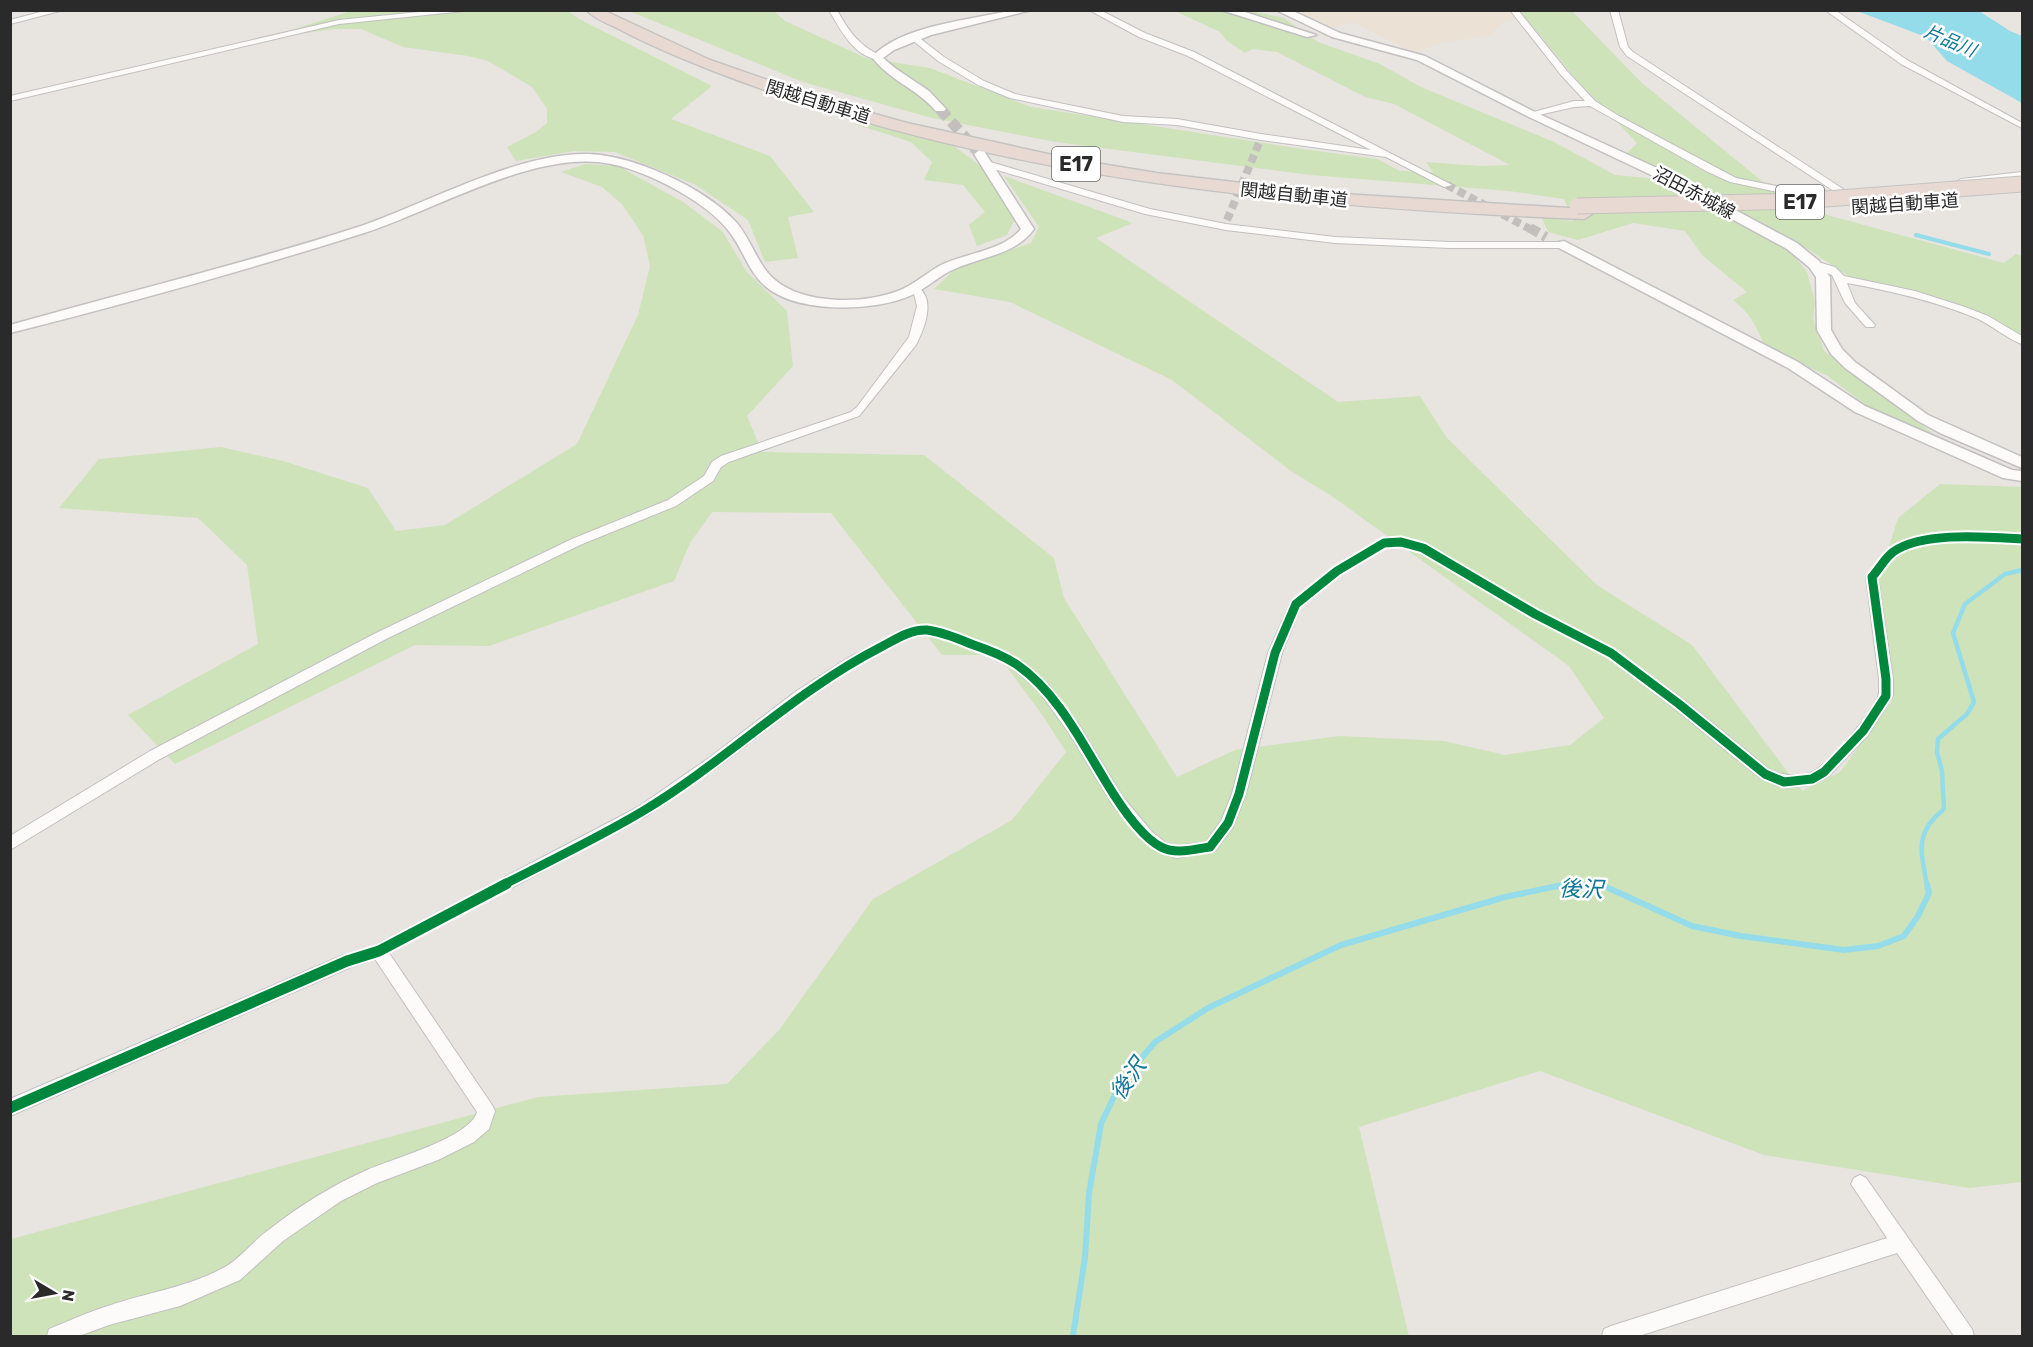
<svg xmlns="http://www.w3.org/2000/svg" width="2033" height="1347" viewBox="0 0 2033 1347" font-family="Rubik,'Noto Sans JP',sans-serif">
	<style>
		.education { fill: #ebe1d4 }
		.green { fill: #cee3b9 }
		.water { fill: #94dce9 }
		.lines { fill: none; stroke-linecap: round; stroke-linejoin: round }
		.stream-far2 { stroke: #94dce9; stroke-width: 4 }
		.stream-far1 { stroke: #94dce9; stroke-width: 4.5 }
		.stream { stroke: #94dce9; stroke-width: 6 }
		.street-tunnel-far1 { stroke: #c2bfbc; stroke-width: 8; stroke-dasharray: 8 4.5; stroke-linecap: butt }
		.street-tunnel { stroke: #c2bfbc; stroke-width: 10; stroke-dasharray: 10 5; stroke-linecap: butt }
		.secondary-tunnel { stroke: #c2bfbc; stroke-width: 11; stroke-dasharray: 11 6; stroke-linecap: butt }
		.street-casing { stroke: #c2c0c1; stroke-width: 2 }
		.secondary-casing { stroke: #c2c0c1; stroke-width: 3 }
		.highway-casing { stroke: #c4c3c1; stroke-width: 3 }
		.street { fill: #fcfbfa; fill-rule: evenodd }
		.secondary { fill: #fcfbfa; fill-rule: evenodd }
		.highway { fill: #e8dad3; fill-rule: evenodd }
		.highway-bridge-casing { stroke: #c4c3c1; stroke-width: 17; stroke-linecap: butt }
		.highway-bridge { stroke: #e8dad3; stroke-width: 15 }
		.cycleway-far1-casing { stroke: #fff; stroke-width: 13 }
		.cycleway-casing { stroke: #fff; stroke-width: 15 }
		.cycleway-far1 { stroke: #00873e; stroke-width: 9 }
		.cycleway { stroke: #00873e; stroke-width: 11 }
		.labels { text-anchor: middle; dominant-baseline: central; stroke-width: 5; stroke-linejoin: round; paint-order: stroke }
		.far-water-label { font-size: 18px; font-style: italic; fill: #0f7799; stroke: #fff }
		.far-street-label { font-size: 18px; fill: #2a2a2a; stroke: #fff }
		.shield { fill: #fff; stroke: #6a6a6a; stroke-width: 1.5 }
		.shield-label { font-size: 20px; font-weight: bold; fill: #2a2a2a }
		.water-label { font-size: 22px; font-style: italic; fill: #0f7799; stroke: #fff }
	</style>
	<rect width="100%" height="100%" fill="#e8e4e0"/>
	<polygon class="education" points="1511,10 1516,19 1503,23 1488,36 1445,42 1413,53 1353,22 1328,29 1288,11"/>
	<g class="green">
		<polygon points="351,11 568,11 579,19 712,86 671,119 770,156 814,212 788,217 798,258 765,262 748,220 694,184 615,152 574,151 516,161 507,147 536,132 547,123 547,109 532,87 488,61 468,56 403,47 361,29 333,29 294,35 336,25 335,21 279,34"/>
		<path d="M629 11H774L785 21 866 58 930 68 1031 107 1302 149 1377 159 1400 171 1433 172 1426 162 1480 166 1510 165 1394 104 1365 97 1277 52 1253 49 1245 53 1226 40 1220 32 1175 11H1251L1284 18 1318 42 1380 64 1421 87 1554 142 1615 175 1658 179 1789 249 1807 272 1815 302 1813 318 1824 351 1934 434 1872 410 1828 376 1765 347C1757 327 1750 313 1733 300L1747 292 1703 256 1685 231 1633 223 1578 240 1548 232 1542 218 1573 221 1564 199 1509 191 1311 175 1056 142 932 118 803 82Z"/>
		<polygon points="1520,11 1572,11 1642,83 1763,182 1827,215 2004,263 2016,254 2022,256 2022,336 1997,322 1917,293 1853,279 1809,250 1627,153 1637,143 1575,78"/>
		<polygon points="862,122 950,143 987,171 1014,221 1007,235 977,246 969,225 985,212 963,185 924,180 932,162 911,142 855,124"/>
		<polygon points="585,164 618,166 683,202 722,231 747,272 787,311 793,366 747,416 762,452 924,455 1054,558 1064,598 1177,777 1235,750 1340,736 1444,741 1505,755 1570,745 1604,718 1569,666 1333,497 1291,471 1172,380 1010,302 934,289 955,269 1031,243 1039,227 1004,176 1133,223 1096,238 1338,402 1420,396 1447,438 1597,585 1692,645 1802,791 1840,772 1892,701 1892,663 1878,581 1898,518 1940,484 2022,487 2022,1182 1969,1188 1764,1155 1540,1071 1359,1127 1409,1336 11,1336 11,1239 538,1097 727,1084 779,1030 873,899 1012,820 1066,752 1043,716 998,655 942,655 831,513 712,512 690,543 674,581 489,646 415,645 175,764 128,715 258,644 247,565 198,518 59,508 99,459 221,447 283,461 368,488 396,531 445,525 577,444 638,315 650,266 643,235 622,204 602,187 561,172"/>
	</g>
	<polygon class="water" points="1857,11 1979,11 2010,31 2022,36 2022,103 1947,61 1926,37"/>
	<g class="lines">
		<polyline class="stream-far2" points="1916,235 1989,254"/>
		<g class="stream-far1">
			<polyline points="1561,885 1592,885"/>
			<path d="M1927 885C1921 851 1914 833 1944 809L1942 771 1937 752 1938 739 1967 714 1974 702 1953 633 1965 604 2005 574 2022 570"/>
		</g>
		<polyline class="stream" points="1073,1336 1085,1257 1089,1193 1101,1124 1120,1084 1155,1042 1208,1008 1341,945 1505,897 1567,884 1604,886 1692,926 1741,936 1844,950 1878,946 1904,936 1918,916 1929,893 1927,884"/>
		<g class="street-tunnel-far1">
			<polyline points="1447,185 1532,230"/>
			<polyline points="1227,220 1259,143"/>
		</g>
		<polyline class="street-tunnel" points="1530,228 1546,237"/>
		<polyline class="secondary-tunnel" points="940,109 980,154"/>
		<g class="street-casing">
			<g id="street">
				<polygon points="48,10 64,10 10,24 10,20"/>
				<polygon points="439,10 474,10 339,24 10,101 10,96 339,20"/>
				<path d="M829 10H837C848 30 859 46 880 55V59C856 60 839 28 829 10Z"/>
				<polygon points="1089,10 1100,10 1145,33 1194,52 1452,185 1444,187 1386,157 1261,140 1177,125 1123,122 1010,98 978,85 938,61 910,38 917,36 944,57 984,81 1015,94 1123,116 1177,119 1261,134 1371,150 1188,56 1139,37"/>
				<polygon points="1510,10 1518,10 1567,71 1595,101 1619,116 1736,178 1787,188 1823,190 1828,193 1823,196 1787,194 1730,182 1706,171 1590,106 1574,107 1530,117 1530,113 1574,101 1585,101 1561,75"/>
				<polygon points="1610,10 1618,10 1628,47 1633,52 1843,189 1843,193 1837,193 1627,56 1620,47"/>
				<polygon points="1825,10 1835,10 1907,60 2022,123 2022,128 1901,64"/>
				<polygon points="987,161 1150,209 1226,224 1335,237 1450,242 1564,242 1569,245 1564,248 1450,248 1335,243 1226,230 1145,214 984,166 982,164"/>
				<polygon points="2022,172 2022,178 1961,185 1956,182 1961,179"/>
				<path d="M1814 261 1835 267 1844 276 1915 291 1965 307 1988 316 2022 336V344C2011 341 1991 325 1978 319 1936 301 1891 291 1847 283L1855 303 1875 325 1874 327H1866L1845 303 1832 275 1810 266V262Z"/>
				<path d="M913 285C938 294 925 328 916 345L859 416 729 462 721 467 713 481 676 506 580 545 386 639 160 759 10 850V836L150 751 376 633 572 539 668 500 704 476 712 462 721 456 851 412 857 407 909 337 917 306 914 294 908 288Z"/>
				<path d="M1975 533 2022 535V543C1991 542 1922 535 1897 556 1889 562 1884 570 1878 578L1893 679V696L1868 735 1829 776 1812 785 1784 788 1760 778 1674 708 1606 656 1530 617 1419 551 1401 546 1387 547 1341 574 1301 606 1282 653 1246 794 1233 827 1215 851 1176 858 1156 851 1142 840 1112 804 1069 733 1038 690 1011 667 988 655 945 639 926 635 913 636 858 664 805 700 719 766 648 815 389 953 492 1105 495 1111 489 1129 474 1142 438 1160 377 1183 341 1201 283 1241 240 1280 180 1306 109 1325 79 1336H47L49 1329C69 1321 88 1312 108 1306 148 1292 187 1288 225 1267 241 1258 254 1240 270 1229 299 1206 333 1185 367 1170 391 1159 470 1138 477 1112L375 959 351 967 10 1116V1099L341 956 374 946 638 807 709 758 795 692 848 658 910 627 926 625 953 632 998 649 1021 661 1048 684 1079 725 1122 796 1152 832 1166 843 1176 846 1206 842 1221 821 1232 794 1268 653 1290 604 1333 568 1384 539 1401 538 1427 545 1540 611 1616 650 1684 700 1770 770C1783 775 1797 778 1810 773 1828 766 1870 715 1878 697 1880 692 1879 685 1879 679L1866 577 1868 574C1875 566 1881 555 1890 548 1913 533 1948 534 1975 533Z"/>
				<polygon points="1860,1175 1866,1178 1972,1329 1974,1336 1954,1336 1897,1253 1639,1336 1602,1336 1604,1329 1611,1326 1887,1238 1851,1184 1854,1178"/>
			</g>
		</g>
		<g class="secondary-casing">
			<g id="secondary">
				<path d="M1013 10H1032L931 35 894 50 883 58 895 68 929 91 946 109 944 111H936C917 89 889 80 872 57 901 25 972 20 1013 10Z"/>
				<polygon points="1221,10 1239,10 1316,35 1307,37"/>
				<polygon points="1276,10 1291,10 1340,33 1425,56 1537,113 1657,168 1797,243 1819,261 1830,277 1831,330 1842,349 1855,362 1928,415 2022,457 2022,468 1940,433 1918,421 1845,368 1831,354 1817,330 1816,277 1809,267 1787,249 1649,174 1529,117 1417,60 1332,37"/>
				<path d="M980 150 984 151 1034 229C1015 256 978 257 950 271 937 278 925 289 912 295 875 312 797 314 765 286 749 272 743 250 731 234 710 203 647 171 611 164 537 148 434 211 364 233 247 270 129 303 10 333V325C126 292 244 264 358 227 426 204 514 154 585 154 631 154 704 187 735 221 751 238 757 265 775 280 805 305 864 304 898 291 914 285 926 273 941 265 966 253 1003 251 1021 229L974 154Z"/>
				<polygon points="1564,241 1798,362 1865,406 2012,470 2022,471 2022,481 2003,478 1855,412 1788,368 1559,248 1558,245 1559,242"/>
			</g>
		</g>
		<g class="highway-casing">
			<path id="highway" d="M586 10H603L710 60 828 101 907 123 1071 159 1156 173 1327 193 1584 209 1592 214 1584 219C1291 207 992 179 716 72 682 59 649 45 617 28 606 23 594 18 586 10Z"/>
		</g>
		<use href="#street" class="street"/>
		<use href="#secondary" class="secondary"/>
		<use href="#highway" class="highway"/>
		<g class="highway-bridge-casing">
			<polyline id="highway-bridge" points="1577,206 1800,201 2022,184"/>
		</g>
		<use href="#highway-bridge" class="highway-bridge"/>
		<g class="cycleway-far1-casing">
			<path id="cycleway-far1" d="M503 885C549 861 598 838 643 811 726 761 795 691 881 647 896 639 911 629 927 630 942 632 957 638 971 644 986 649 1002 655 1016 664 1057 692 1081 741 1106 782 1118 802 1140 836 1161 847 1177 855 1194 849 1210 847L1228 823 1239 794 1275 653 1296 604 1337 571 1384 543 1401 542 1423 548 1535 614 1611 653 1679 704 1765 774 1784 782 1812 779 1824 772 1863 731 1886 696V679L1872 577C1879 569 1885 558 1893 552 1922 531 1988 537 2022 539"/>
		</g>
		<g class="cycleway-casing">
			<polyline id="cycleway" points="10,1108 347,961 379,951 506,884"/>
		</g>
		<use href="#cycleway-far1" class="cycleway-far1"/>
		<use href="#cycleway" class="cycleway"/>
	</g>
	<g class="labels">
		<g class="far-water-label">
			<text transform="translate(1950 41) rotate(23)">片品川</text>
		</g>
		<g class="far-street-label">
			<text transform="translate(818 102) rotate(17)">関越自動車道</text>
			<text transform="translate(1694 193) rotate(28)">沼田赤城線</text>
			<text transform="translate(1294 195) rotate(6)">関越自動車道</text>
			<text transform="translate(1905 204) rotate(-4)">関越自動車道</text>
		</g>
		<g class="shield">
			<rect x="1052" y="147" width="48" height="34" rx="4.5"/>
			<rect x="1776" y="185" width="48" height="34" rx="4.5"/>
		</g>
		<g class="shield-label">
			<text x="1076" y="164">E17</text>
			<text x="1800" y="202">E17</text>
		</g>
		<g class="water-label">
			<text transform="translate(1581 889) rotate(2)">後沢</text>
			<text transform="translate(1128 1079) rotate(-55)">後沢</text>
		</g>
	</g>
	<rect width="2033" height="1347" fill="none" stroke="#2a2a2a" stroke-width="24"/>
	<g transform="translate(54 1293) rotate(100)" stroke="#ffffff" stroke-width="4.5" paint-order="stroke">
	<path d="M0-4.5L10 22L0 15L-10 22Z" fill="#2a2a2a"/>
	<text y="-9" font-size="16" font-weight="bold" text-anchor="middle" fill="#2a2a2a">N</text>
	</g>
</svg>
